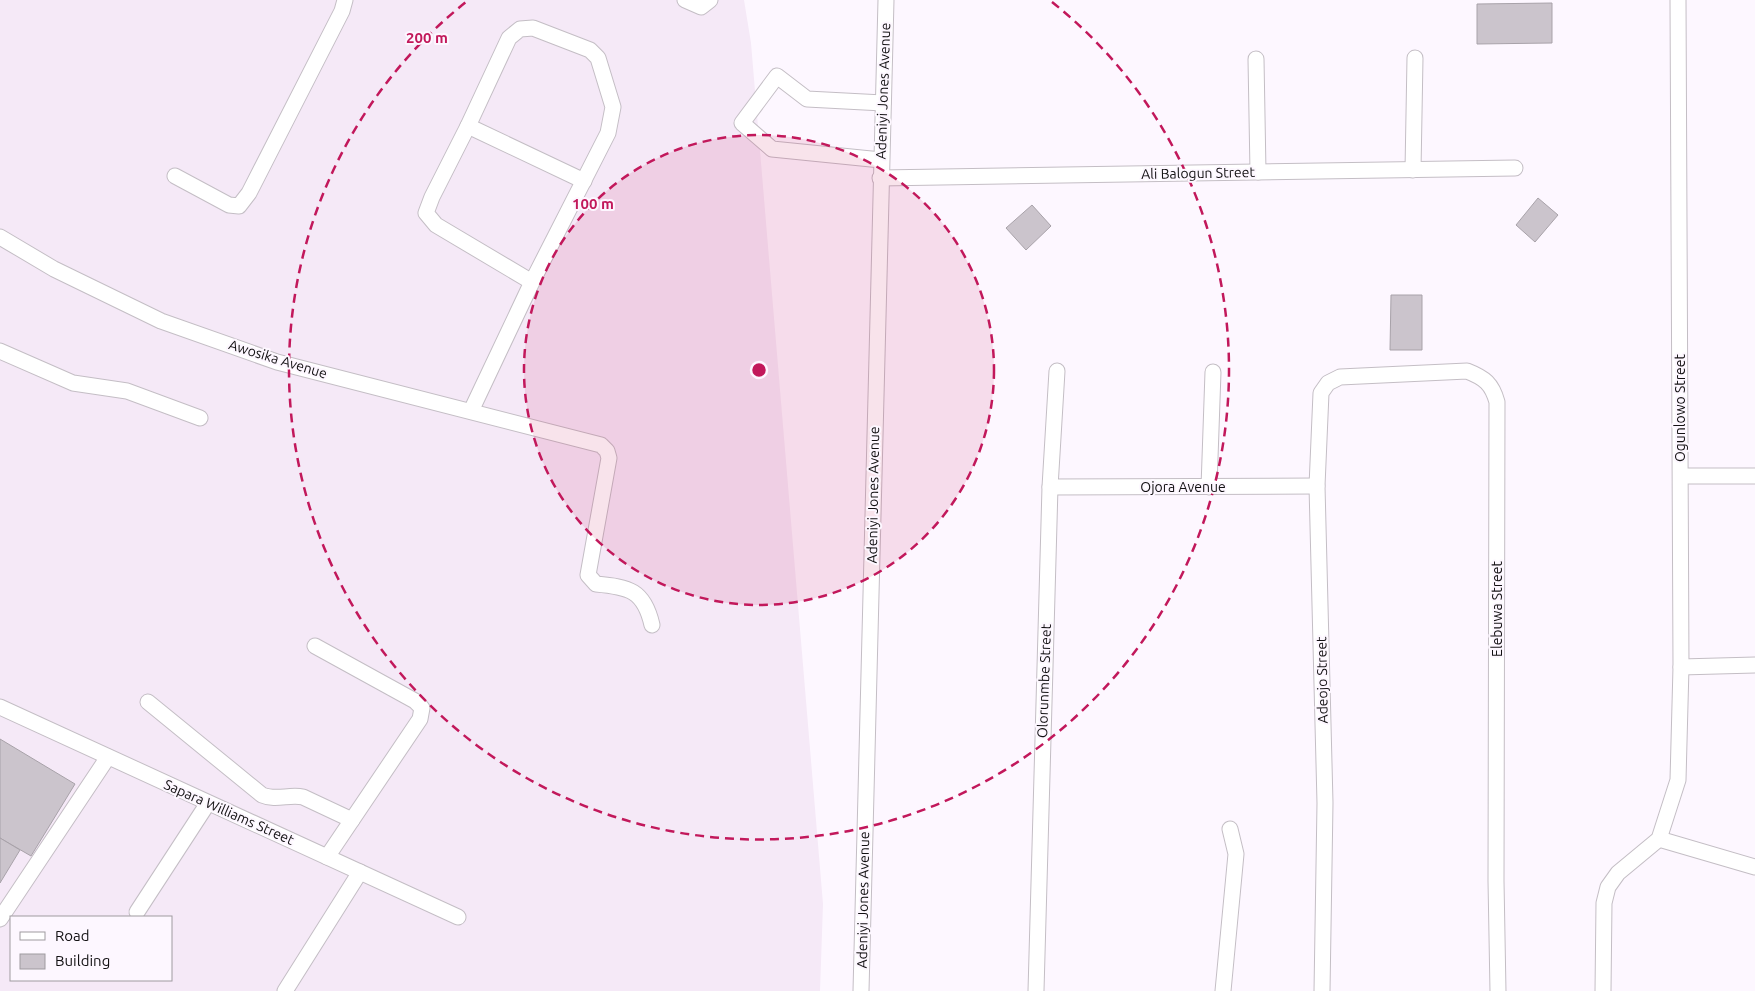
<svg xmlns="http://www.w3.org/2000/svg" width="1755" height="991" viewBox="0 0 1755 991" font-family="Ubuntu,sans-serif">
	<style>
		.built { fill: #f5e9f7; fill-rule: evenodd }
		.building { fill: #cbc4cc; stroke: #a8a2a9 }
		.lines { fill: none; stroke-linecap: round; stroke-linejoin: round }
		.minor-casing { stroke: #c4bec5; stroke-width: 17 }
		.minor { stroke: #fff; stroke-width: 15 }
		.ring { fill: none; stroke: #c2185b; stroke-width: 2.5; stroke-dasharray: 9 6 }
		.labels { text-anchor: middle; dominant-baseline: central; stroke-width: 4; stroke-linejoin: round; paint-order: stroke }
		.street-label { font-size: 14px; fill: #121012; stroke: #fdf7ff }
		.centre { fill: #c2185b; stroke: #fdf7ff; stroke-width: 2.5 }
		.ring-label { font-size: 15px; text-anchor: middle; font-weight: bold; fill: #c2185b; stroke: #fdf7ff; stroke-width: 4; stroke-linejoin: round; paint-order: stroke }
	</style>
	<rect width="100%" height="100%" fill="#fdf7ff"/>
	<path class="built" d="M0 0H744L751 43 823 904 820 991H0ZM11 917H171V980H11Z"/>
	<g class="building">
		<polygon points="1552,3 1552,43 1477,44 1477,4"/>
		<polygon points="1538,198 1558,215 1535,242 1516,225"/>
		<polygon points="1032,205 1051,226 1026,250 1006,228"/>
		<polygon points="1391,295 1422,295 1422,350 1390,350"/>
		<polygon points="0,739 75,784 31,856 0,838"/>
		<polygon points="0,838 20,850 0,883"/>
	</g>
	<g class="lines">
		<g class="minor-casing">
			<g id="minor">
				<polyline points="685,0 701,7 710,0"/>
				<polyline points="1256,59 1258,172"/>
				<polyline points="468,126 584,181"/>
				<polyline points="881,160 772,149 742,123 777,76 807,99 883,103"/>
				<polyline points="1413,170 1415,58"/>
				<polyline points="175,176 229,205 239,206 249,193 342,11 345,0"/>
				<polyline points="880,178 1515,168"/>
				<path d="M0 237 54 269 161 321 277 362 601 445 607 451 609 458 588 575 596 584C629 587 644 590 652 625"/>
				<polyline points="0,351 73,383 127,391 200,418"/>
				<polyline points="471,411 532,282 608,133 613,107 598,58 590,50 533,28 520,29 509,38 468,126 432,197 426,213 436,225 532,282"/>
				<polyline points="1681,476 1755,476"/>
				<polyline points="1050,487 1317,486"/>
				<polyline points="1209,487 1213,372"/>
				<polyline points="315,646 415,701 422,708 420,719 327,857"/>
				<polyline points="1681,667 1755,665"/>
				<path d="M148 702 262 795C276 801 289 794 303 797L352 820"/>
				<polyline points="0,707 458,917"/>
				<polyline points="1659,839 1755,867"/>
				<polyline points="137,912 208,803"/>
				<polyline points="0,919 108,757"/>
				<polyline points="285,991 360,872"/>
				<polyline points="861,991 886,0"/>
				<polyline points="1036,991 1050,487 1057,371"/>
				<polyline points="1223,991 1236,854 1230,829"/>
				<path d="M1322 991 1325 803 1317 486 1321 393 1328 383 1340 377 1467 371C1485 378 1492 384 1497 402L1496 881 1498 991"/>
				<polyline points="1603,991 1604,903 1608,887 1618,873 1659,839 1678,780 1681,667 1678,0"/>
			</g>
		</g>
		<use href="#minor" class="minor"/>
	</g>
	<circle cx="759" cy="370" r="235" fill="#c2185b" fill-opacity=".12"/>
	<g class="ring">
		<circle cx="759" cy="370" r="235"/>
		<path d="M1052 2A470 470 0 1 1 466 2"/>
	</g>
	<g class="labels">
		<g class="street-label">
			<text transform="translate(883 91) rotate(-88)">Adeniyi Jones Avenue</text>
			<text transform="translate(1198 173) rotate(-1)">Ali Balogun Street</text>
			<text transform="translate(278 359) rotate(17)">Awosika Avenue</text>
			<text transform="translate(1680 408) rotate(-90)">Ogunlowo Street</text>
			<text x="1183" y="487">Ojora Avenue</text>
			<text transform="translate(873 495) rotate(-89)">Adeniyi Jones Avenue</text>
			<text transform="translate(1497 609) rotate(-90)">Elebuwa Street</text>
			<text transform="translate(1322 680) rotate(-91)">Adeojo Street</text>
			<text transform="translate(1044 681) rotate(-88)">Olorunmbe Street</text>
			<text transform="translate(229 812) rotate(24)">Sapara Williams Street</text>
			<text transform="translate(863 900) rotate(-89)">Adeniyi Jones Avenue</text>
		</g>
	</g>
	<circle cx="759" cy="370" r="8" class="centre"/>
	<g class="ring-label">
		<text x="427" y="43">200 m</text>
		<text x="593" y="209">100 m</text>
	</g>
	<rect x="10" y="916" width="162" height="65" fill="#fdf7ff" stroke="#9f9ba0"/>
	<rect x="20" y="932" width="25" height="8" fill="#ffffff" stroke="#9f9ba0"/>
	<text x="55" y="941" font-size="15" fill="#121012">Road</text>
	<rect x="20" y="954" width="25" height="15" fill="#cbc4cc" stroke="#9f9ba0"/>
	<text x="55" y="966" font-size="15" fill="#121012">Building</text>
</svg>
